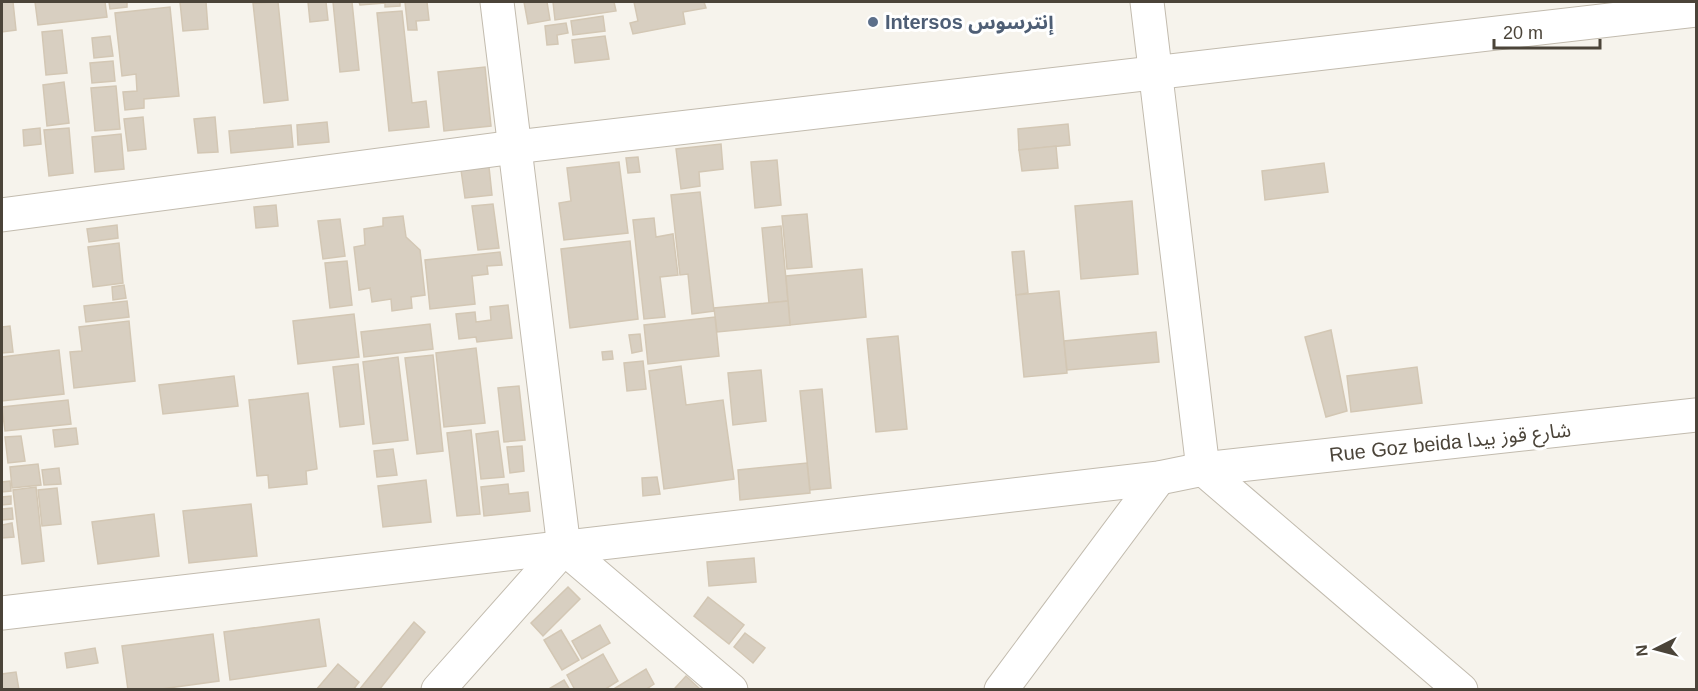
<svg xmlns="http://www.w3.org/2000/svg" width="1698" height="691" viewBox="0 0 1698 691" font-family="Arial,'Noto Sans Arabic',sans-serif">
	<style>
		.building { fill: #d8cfc1; stroke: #d3c7b4; stroke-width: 1.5 }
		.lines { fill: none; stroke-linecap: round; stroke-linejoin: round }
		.street-casing { stroke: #c2bbae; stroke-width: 35 }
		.street { stroke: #fff; stroke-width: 33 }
		.service-dot { fill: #5c6f8a; stroke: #fff; stroke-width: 2 }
		.labels { text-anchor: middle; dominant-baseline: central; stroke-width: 6; stroke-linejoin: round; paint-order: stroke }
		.service-label { font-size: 20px; font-weight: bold; fill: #4e5e75; stroke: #fff; text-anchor: start }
		.street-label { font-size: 20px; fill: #4b4439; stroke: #fff }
	</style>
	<rect width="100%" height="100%" fill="#f6f3ec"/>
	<g class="building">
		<polygon points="2,2 13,2 16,30 2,32"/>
		<polygon points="35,2 105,2 107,17 38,25"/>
		<polygon points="109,2 127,2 127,7 110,9"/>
		<polygon points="180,2 206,2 208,29 183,31"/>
		<polygon points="278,2 288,100 264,103 253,3"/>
		<polygon points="308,2 326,2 328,20 310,22"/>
		<polygon points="333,2 352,2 359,70 340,72"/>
		<polygon points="359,2 400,2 400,6 385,7 385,3 360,5"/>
		<polygon points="405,2 427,2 429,20 416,21 417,30 408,30"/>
		<polygon points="524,2 547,2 550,20 528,24"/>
		<polygon points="553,2 614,2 616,11 555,20"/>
		<polygon points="634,2 704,2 706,8 683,12 685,24 633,34 630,23 638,21"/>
		<polygon points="170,7 179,96 144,99 144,108 125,110 123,92 137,91 136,74 122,76 115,13"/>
		<polygon points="402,11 412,103 426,101 429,127 389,131 377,13"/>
		<polygon points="603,16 605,31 573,35 571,21"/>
		<polygon points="566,23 568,33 557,35 558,44 547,45 545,26"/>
		<polygon points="62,30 67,73 46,75 42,32"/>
		<polygon points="110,36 113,56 94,58 92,38"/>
		<polygon points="605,36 609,59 575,63 572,40"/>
		<polygon points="113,61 115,81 92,83 90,63"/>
		<polygon points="485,67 491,126 444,131 438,72"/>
		<polygon points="64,82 69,123 47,126 43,85"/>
		<polygon points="116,86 120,129 95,131 91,88"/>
		<polygon points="143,117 146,149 128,151 124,119"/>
		<polygon points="215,117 218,152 198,153 194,119"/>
		<polygon points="327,122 329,142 298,145 297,125"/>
		<polygon points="1068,124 1070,145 1019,150 1018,129"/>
		<polygon points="291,125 293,147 231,153 229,131"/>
		<polygon points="40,128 41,144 24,146 23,130"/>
		<polygon points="69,128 73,173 49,176 44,130"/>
		<polygon points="121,134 124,169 95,172 92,137"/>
		<polygon points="721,144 723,169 699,172 700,186 681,189 676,149"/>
		<polygon points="1056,146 1058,168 1022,171 1019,150"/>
		<polygon points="638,157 640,172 628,173 626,158"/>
		<polygon points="777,160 781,205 755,208 751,162"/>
		<polygon points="619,162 628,233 564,240 559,203 571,201 567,168"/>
		<polygon points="1324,163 1328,192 1265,200 1262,171"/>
		<polygon points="489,167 492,195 465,198 461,170"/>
		<polygon points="700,192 714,311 692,314 688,274 680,275 671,195"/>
		<polygon points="1132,201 1138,274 1081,279 1075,206"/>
		<polygon points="493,204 499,248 478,250 472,206"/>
		<polygon points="276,205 278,226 256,228 254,207"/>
		<polygon points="807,214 812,267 787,269 782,216"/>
		<polygon points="403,216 406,237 420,250 425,295 411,297 412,308 392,311 391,299 372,302 370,288 359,290 354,247 365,245 364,229 383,226 383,218"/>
		<polygon points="654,218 656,237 673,234 678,275 660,277 665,317 644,319 633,220"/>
		<polygon points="340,219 345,256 323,259 318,221"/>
		<polygon points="117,225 118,238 89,242 87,229"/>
		<polygon points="781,226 788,301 769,303 762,228"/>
		<polygon points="630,241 638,319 570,328 561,249"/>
		<polygon points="119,243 123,283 93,287 88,247"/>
		<polygon points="1024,251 1028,293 1016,295 1012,252"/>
		<polygon points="500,252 502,265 487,266 488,274 472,276 475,304 430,309 425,260"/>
		<polygon points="347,261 352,305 330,308 325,263"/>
		<polygon points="862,269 866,317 790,325 786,276"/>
		<polygon points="124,285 126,298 113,300 112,287"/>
		<polygon points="1059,291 1067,373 1024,377 1016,295"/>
		<polygon points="127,301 129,317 86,322 84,306"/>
		<polygon points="788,301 790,325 717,332 714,308"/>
		<polygon points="508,305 512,338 477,342 476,337 459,339 456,314 475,312 476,322 491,320 490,307"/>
		<polygon points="354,314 359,357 298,364 293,321"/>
		<polygon points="715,317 719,356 648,364 644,325"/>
		<polygon points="129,321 135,381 74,388 70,352 82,351 79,327"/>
		<polygon points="430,324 433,349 364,357 361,332"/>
		<polygon points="10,326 13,352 2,353 2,327"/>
		<polygon points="1331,330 1347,411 1326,417 1305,337"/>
		<polygon points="1156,332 1159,362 1067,370 1064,341"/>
		<polygon points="640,334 642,351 632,353 629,335"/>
		<polygon points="898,336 907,429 876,432 867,339"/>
		<polygon points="476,348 485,423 444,427 436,353"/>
		<polygon points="59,350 64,394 2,401 2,357"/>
		<polygon points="612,351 613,359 603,360 602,352"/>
		<polygon points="433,355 443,451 417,454 405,358"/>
		<polygon points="398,357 408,440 373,444 363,362"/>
		<polygon points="643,361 646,389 627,391 624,363"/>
		<polygon points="358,364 364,424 340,427 333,367"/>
		<polygon points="681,366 686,405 723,400 734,479 664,489 649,371"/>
		<polygon points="1417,367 1422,403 1351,412 1347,376"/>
		<polygon points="761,370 766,421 733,425 728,373"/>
		<polygon points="234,376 238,406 163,414 159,385"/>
		<polygon points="519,386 525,440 504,442 498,388"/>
		<polygon points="822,389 831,488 810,490 800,391"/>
		<polygon points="308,393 317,469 306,471 307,484 269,488 268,475 257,476 249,400"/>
		<polygon points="68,400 71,424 5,431 2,407"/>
		<polygon points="76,428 78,444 55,447 53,430"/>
		<polygon points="471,430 480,514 457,516 447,433"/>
		<polygon points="498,431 504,477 481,479 476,434"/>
		<polygon points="21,436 25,461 8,463 5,437"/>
		<polygon points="522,446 524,471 510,473 507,447"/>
		<polygon points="393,449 397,475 377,477 374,451"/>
		<polygon points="807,463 810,493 740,500 738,470"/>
		<polygon points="38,464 41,485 12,488 10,467"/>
		<polygon points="59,468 61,484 44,485 42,470"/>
		<polygon points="657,477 660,494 643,496 642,478"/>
		<polygon points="426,480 431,522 383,527 378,486"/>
		<polygon points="10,481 11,491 2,492 2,482"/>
		<polygon points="508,484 509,494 528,492 530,511 484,516 481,487"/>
		<polygon points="36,487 44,561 22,564 13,490"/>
		<polygon points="57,488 61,524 42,526 38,490"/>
		<polygon points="11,496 11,504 2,505 2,497"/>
		<polygon points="251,504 257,556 189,563 183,511"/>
		<polygon points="12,508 13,519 2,520 2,509"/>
		<polygon points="154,514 159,556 98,564 92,522"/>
		<polygon points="12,523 14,537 2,538 2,525"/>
		<polygon points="754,558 756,582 709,586 707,562"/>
		<polygon points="568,587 580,599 543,636 531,623"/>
		<polygon points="708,597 744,625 729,644 694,616"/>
		<polygon points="319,619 326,666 230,680 224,632"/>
		<polygon points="414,622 425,632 379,690 359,690"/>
		<polygon points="600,625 610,643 582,659 572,641"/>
		<polygon points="561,630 579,660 562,670 544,640"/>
		<polygon points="745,633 765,648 753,663 734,647"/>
		<polygon points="213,634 219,681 154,690 128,690 122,646"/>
		<polygon points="95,648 98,663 67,668 65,653"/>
		<polygon points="603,654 618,681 604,690 575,690 567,675"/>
		<polygon points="338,664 359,682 353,690 316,690"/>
		<polygon points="646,669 654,684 645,690 612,690"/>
		<polygon points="16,672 19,690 2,690 2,674"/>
		<polygon points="686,676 701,690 678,690 675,688"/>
		<polygon points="564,680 570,690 547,690"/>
	</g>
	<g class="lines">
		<g class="street-casing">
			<g id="street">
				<polyline points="497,2 564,548 731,690"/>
				<polyline points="1147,2 1203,469 1461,690"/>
				<polyline points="2,215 515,147 1696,10"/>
				<polyline points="2,613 1159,478 1203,469 1696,415"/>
				<polyline points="438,690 564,548"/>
				<polyline points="1001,690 1159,478"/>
			</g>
		</g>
		<use href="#street" class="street"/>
	</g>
	<circle class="service-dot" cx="873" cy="22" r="6"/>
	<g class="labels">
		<g class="service-label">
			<text x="885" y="22">Intersos إنترسوس</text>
		</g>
		<g class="street-label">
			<text transform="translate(1450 442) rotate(-6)">Rue Goz beida شارع قوز بيدا</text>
		</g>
	</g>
	<rect width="1698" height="691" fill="none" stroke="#4b4439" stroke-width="6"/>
	<g transform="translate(1656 649) rotate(264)" stroke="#ffffff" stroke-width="4.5" paint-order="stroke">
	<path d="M0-4.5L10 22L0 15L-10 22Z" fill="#4b4439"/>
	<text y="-9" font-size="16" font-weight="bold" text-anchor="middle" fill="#4b4439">N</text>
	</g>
	<path d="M1494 39v9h106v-9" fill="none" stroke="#4b4439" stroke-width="3"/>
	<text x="1503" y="39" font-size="18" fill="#4b4439" stroke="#ffffff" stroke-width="4.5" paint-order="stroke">20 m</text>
</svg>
